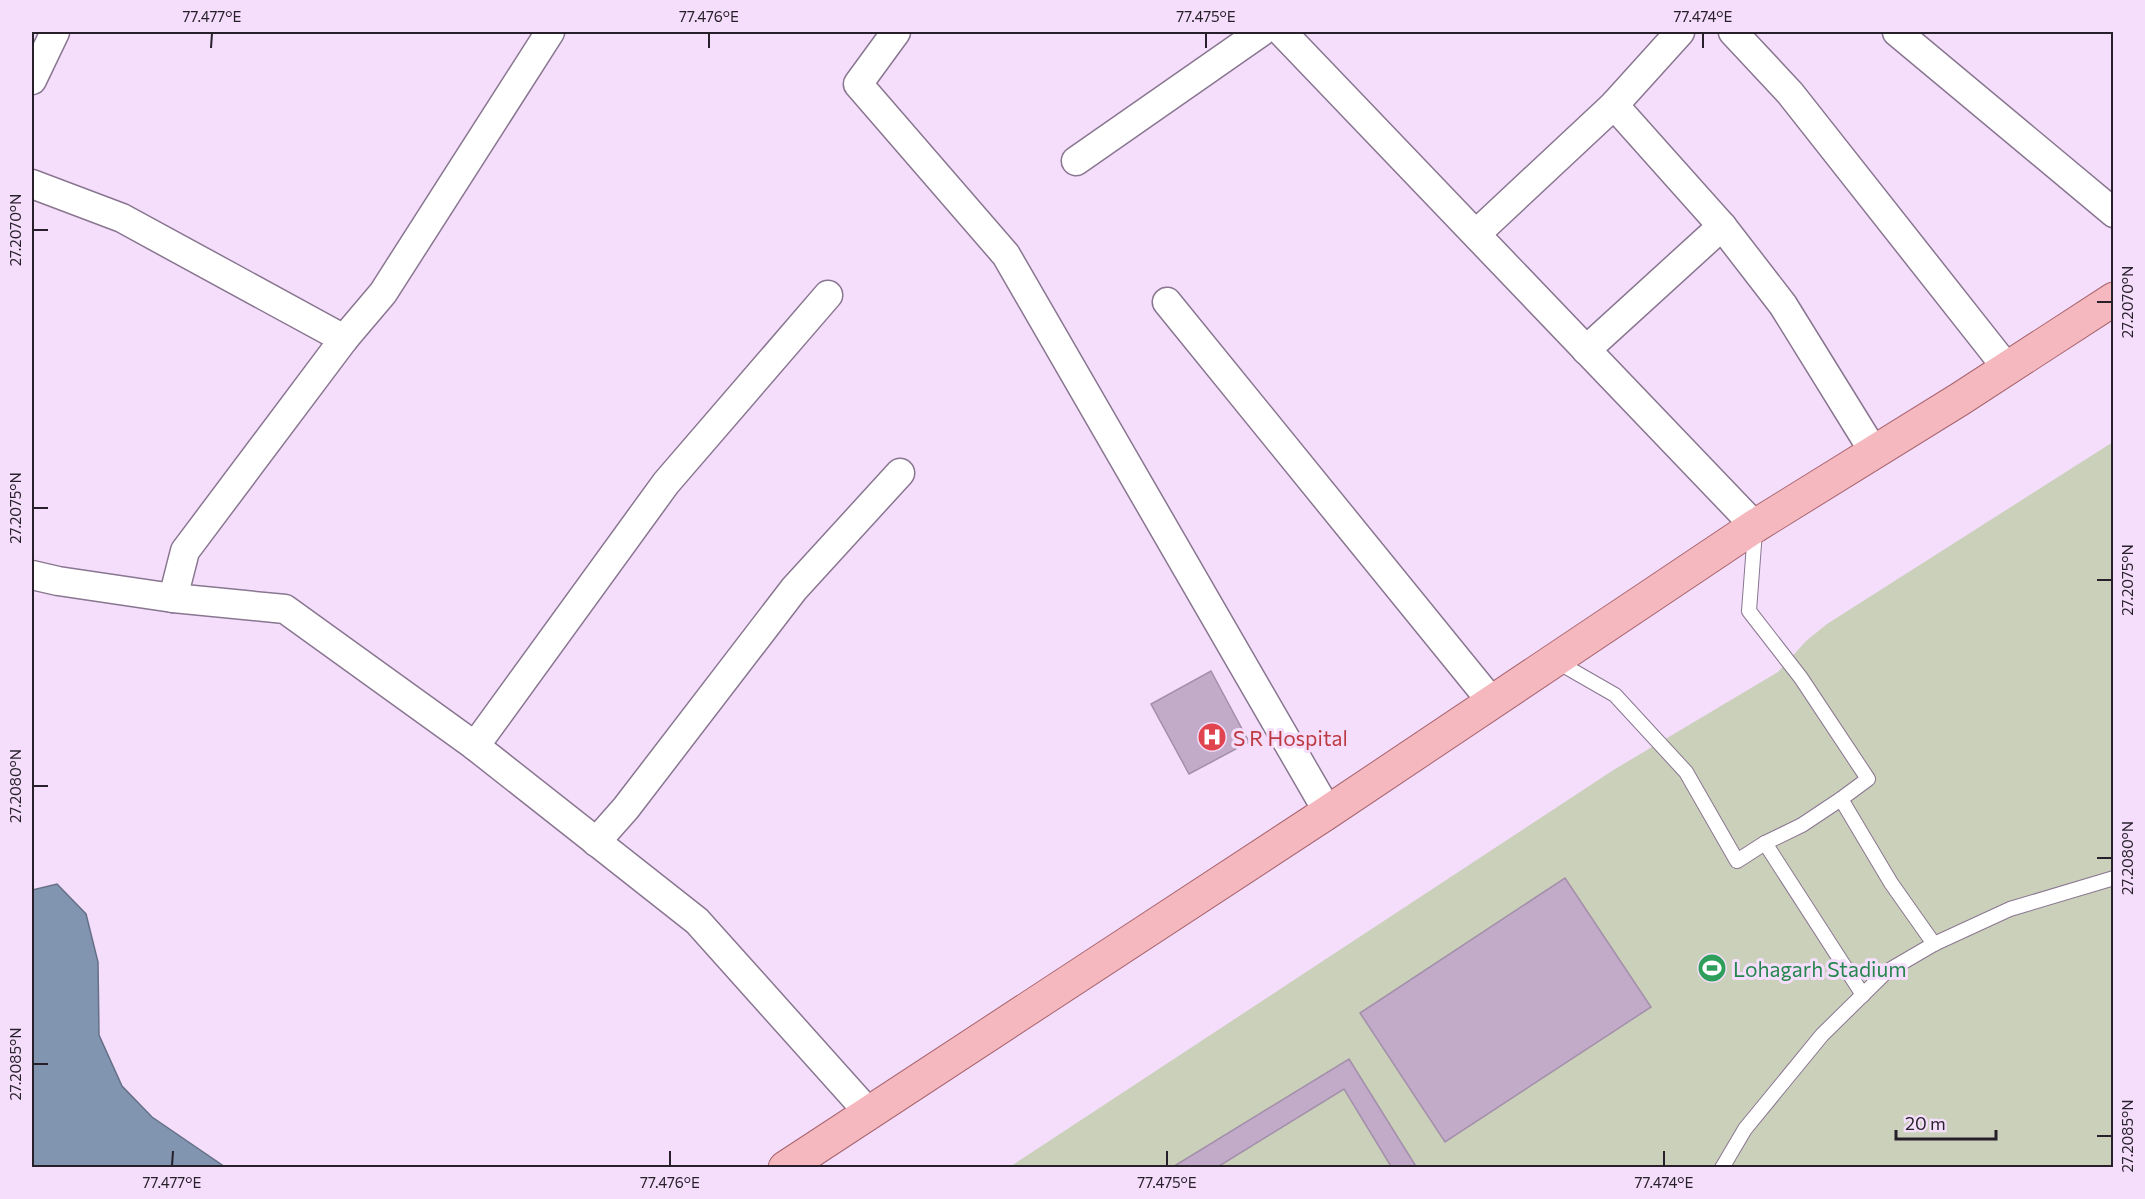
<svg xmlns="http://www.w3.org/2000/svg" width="2145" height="1199" viewBox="0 0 2145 1199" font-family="Commissioner,sans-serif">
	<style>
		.green { fill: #cbd0bb }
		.water { fill: #8194b0; stroke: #667188; stroke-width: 1.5 }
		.building { fill: #c1abc8; stroke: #a38faa; stroke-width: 1.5 }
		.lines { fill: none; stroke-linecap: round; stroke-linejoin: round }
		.lane-casing { stroke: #897690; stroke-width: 16 }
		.street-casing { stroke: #897690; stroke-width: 31 }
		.primary-casing { stroke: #a7646e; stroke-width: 35 }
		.lane { stroke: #fff; stroke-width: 14 }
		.street { stroke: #fff; stroke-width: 28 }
		.primary { stroke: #f4b8be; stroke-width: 33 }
		.ticks { fill: none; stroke: #271f2a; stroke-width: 2 }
		.labels { text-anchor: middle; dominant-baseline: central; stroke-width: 6; stroke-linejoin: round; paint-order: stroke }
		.health-label { font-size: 21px; fill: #be3a42; stroke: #f4defb; text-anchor: start }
		.leisure-label { font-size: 21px; fill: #27864d; stroke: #f4defb; text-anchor: start }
		.neatline { fill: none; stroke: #271f2a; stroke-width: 2 }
		.ticks-label { font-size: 15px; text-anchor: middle; fill: #271f2a }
	</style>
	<rect width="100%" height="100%" fill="#f4defb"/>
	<polygon class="green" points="2113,442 2113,1167 1008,1168 1615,769 1778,672 1806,641 1827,624"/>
	<polygon class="water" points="57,884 86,914 98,962 99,1035 122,1086 152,1117 225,1167 32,1167 32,890"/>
	<g class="building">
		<polygon points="1211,671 1249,742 1189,774 1151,704"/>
		<polygon points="1565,878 1651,1007 1445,1142 1360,1013"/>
		<polygon points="1349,1059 1417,1168 1392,1168 1344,1089 1216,1168 1171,1168"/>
	</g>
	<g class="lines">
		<g class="lane-casing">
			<g id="lane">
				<polyline points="1554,660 1615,695 1686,772 1737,861 1765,843 1802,825 1841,799 1868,779 1801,678 1749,611 1755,531"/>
				<polyline points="1841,799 1891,883 1934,944"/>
				<polyline points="1765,843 1863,995"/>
				<polyline points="1722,1168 1745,1129 1822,1035 1886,972 1934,944 2010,909 2114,878"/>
			</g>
		</g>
		<g class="street-casing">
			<g id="street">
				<polyline points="896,32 858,84 1006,255 1328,812"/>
				<polyline points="1282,32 1755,526"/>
				<polyline points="1733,32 1790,93 2007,368"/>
				<polyline points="1897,32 2114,213"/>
				<polyline points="32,80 55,32"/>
				<polyline points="1614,105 1722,226 1783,305 1874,452"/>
				<polyline points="1076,161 1261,32"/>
				<polyline points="32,184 122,218 344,339"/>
				<polyline points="1476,234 1614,105 1680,32"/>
				<polyline points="1167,302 1492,702"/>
				<polyline points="1586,350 1722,226"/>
				<polyline points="32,575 58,581 173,598 285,609 475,746 697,921 869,1113"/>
				<polyline points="173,598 185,551 344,339 383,293 550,32"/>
				<polyline points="475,746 666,483 828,295"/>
				<polyline points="596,842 626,808 794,589 900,473"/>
			</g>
		</g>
		<g class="primary-casing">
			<polyline id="primary" points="785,1168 1328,812 1755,526 1960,399 2114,299"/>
		</g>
		<use href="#lane" class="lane"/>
		<use href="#street" class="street"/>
		<use href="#primary" class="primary"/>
	</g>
	<path class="ticks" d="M211 48 212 33M709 48V33M1206 48V33M1703 48V33M33 230H48M2097 302H2112M33 508H48M2097 580H2112M33 786H48M2097 858H2112M33 1064H48M2097 1136H2112M172 1166 173 1151M670 1166V1151M1167 1166V1151M1664 1166V1151"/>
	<defs>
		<g id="hospital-disc" transform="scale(1.5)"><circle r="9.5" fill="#e0444e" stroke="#f4defb"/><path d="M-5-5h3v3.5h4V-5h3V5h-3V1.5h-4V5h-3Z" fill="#fff"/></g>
		<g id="stadium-disc" transform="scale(1.5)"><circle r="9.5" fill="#2e9e5b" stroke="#f4defb"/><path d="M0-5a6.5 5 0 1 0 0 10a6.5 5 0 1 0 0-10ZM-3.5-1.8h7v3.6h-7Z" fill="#fff"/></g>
	</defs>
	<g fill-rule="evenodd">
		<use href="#hospital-disc" x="1212" y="737"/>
		<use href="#stadium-disc" x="1712" y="968"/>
	</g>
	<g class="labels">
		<g class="health-label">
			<text x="1233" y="737">S R Hospital</text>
		</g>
		<g class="leisure-label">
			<text x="1733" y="968">Lohagarh Stadium</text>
		</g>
	</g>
	<rect width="2145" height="1199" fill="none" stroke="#f4defb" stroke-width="66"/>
	<path d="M1896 1130v9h100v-9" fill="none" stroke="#271f2a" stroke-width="3"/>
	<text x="1905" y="1130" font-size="18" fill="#271f2a" stroke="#f4defb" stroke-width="4.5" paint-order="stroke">20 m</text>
	<rect x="33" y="33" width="2079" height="1133" class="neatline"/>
	<g class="ticks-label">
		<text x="212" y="22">77.477°E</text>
		<text x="709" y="22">77.476°E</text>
		<text x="1206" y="22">77.475°E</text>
		<text x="1703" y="22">77.474°E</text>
		<text transform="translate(16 230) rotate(-90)" y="5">27.2070°N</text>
		<text transform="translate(2128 302) rotate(-90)" y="5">27.2070°N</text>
		<text transform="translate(16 508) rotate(-90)" y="5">27.2075°N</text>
		<text transform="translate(2128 580) rotate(-90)" y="5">27.2075°N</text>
		<text transform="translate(16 786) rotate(-90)" y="5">27.2080°N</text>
		<text transform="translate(2128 858) rotate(-90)" y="5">27.2080°N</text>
		<text transform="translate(16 1064) rotate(-90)" y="5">27.2085°N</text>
		<text transform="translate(2128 1136) rotate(-90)" y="5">27.2085°N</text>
		<text x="172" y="1188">77.477°E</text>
		<text x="670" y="1188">77.476°E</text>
		<text x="1167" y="1188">77.475°E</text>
		<text x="1664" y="1188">77.474°E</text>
	</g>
</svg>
